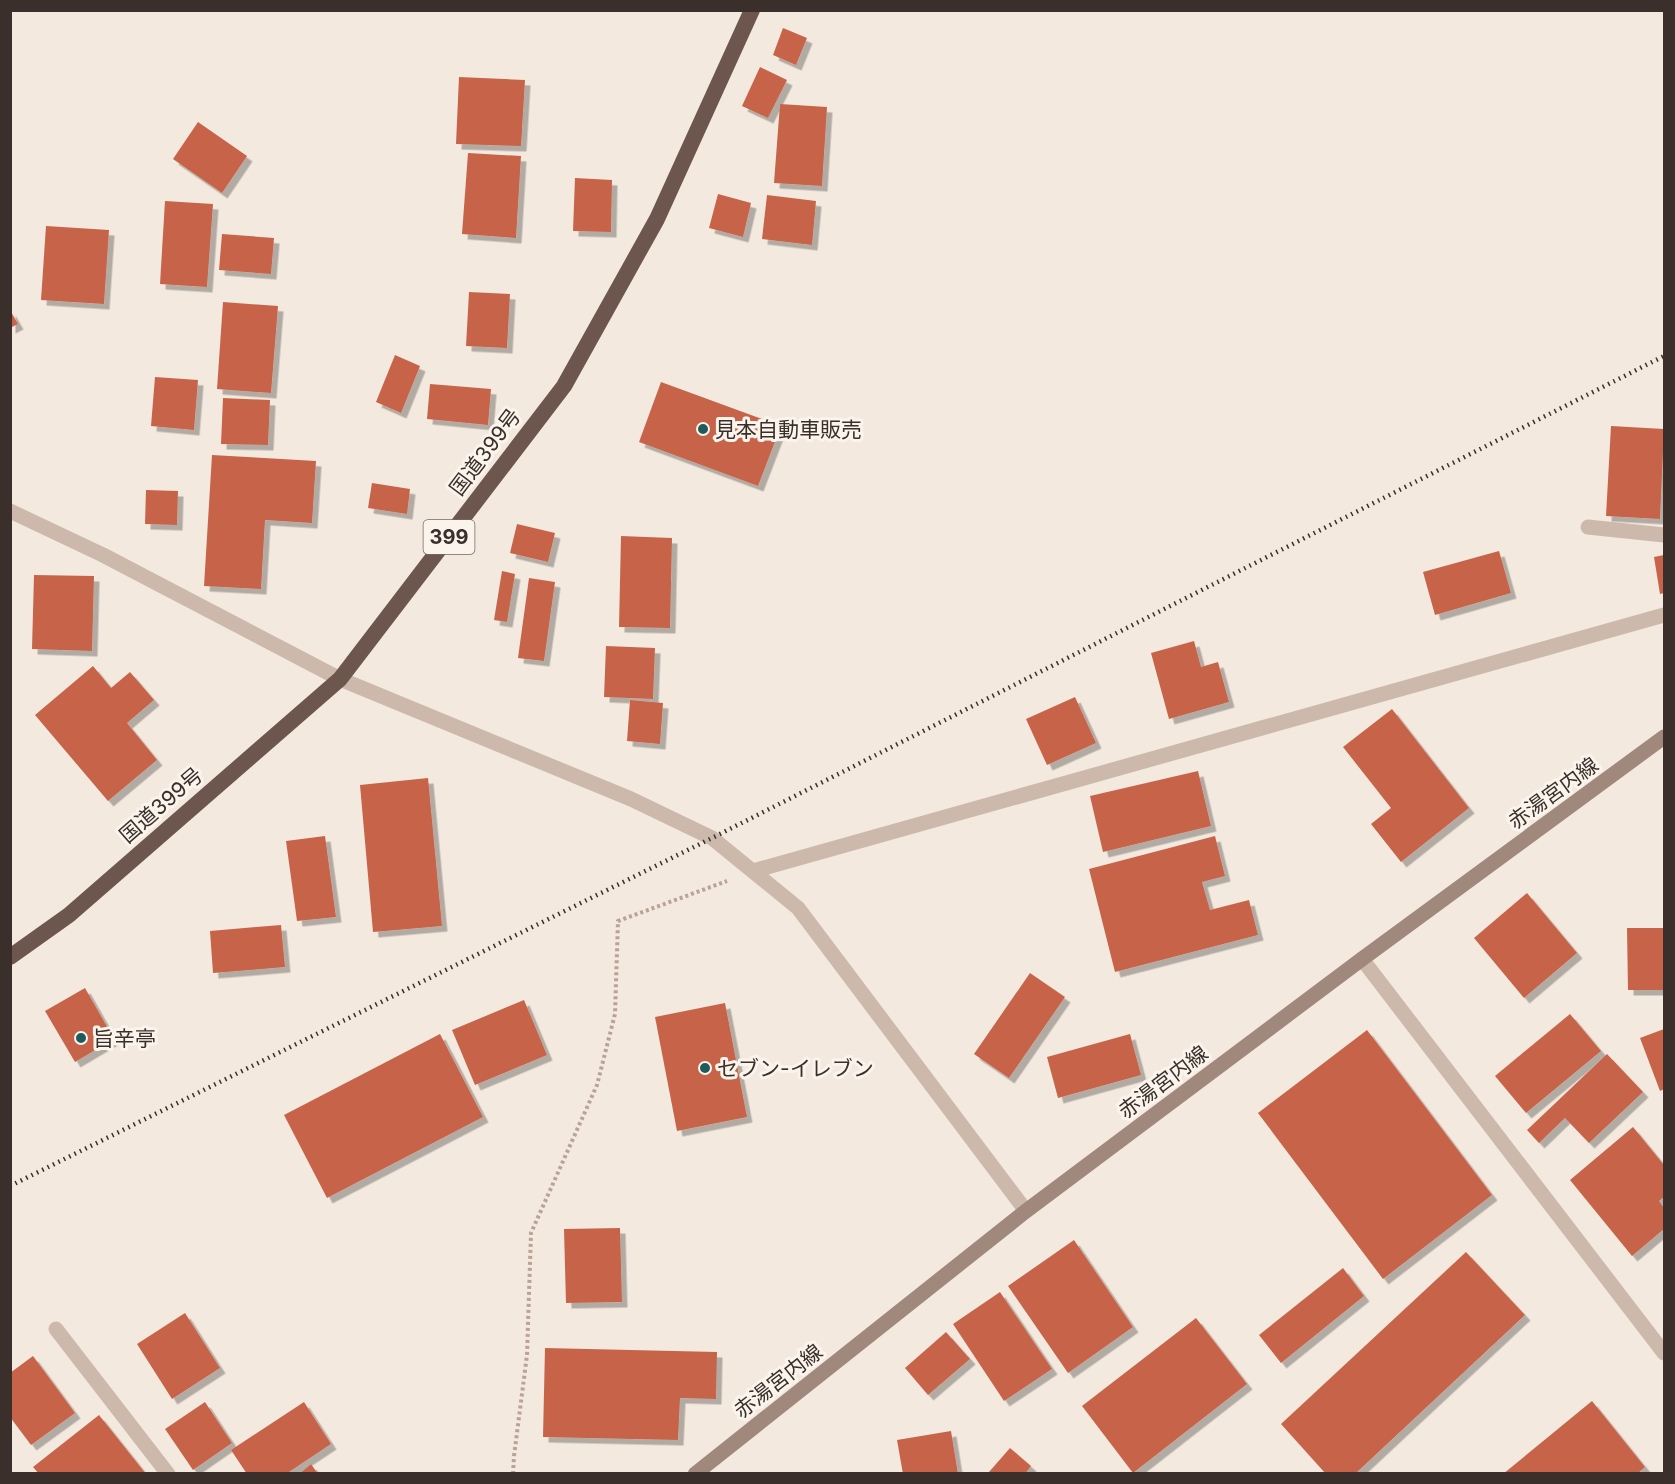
<svg xmlns="http://www.w3.org/2000/svg" width="1675" height="1484" viewBox="0 0 1675 1484" font-family="Inter,'Noto Sans JP',sans-serif">
	<style>
		.building { fill: #c7644a; filter: url(#shadow) }
		.lines { fill: none; stroke-linecap: round; stroke-linejoin: round }
		.path { stroke: #b8a395; stroke-width: 4; stroke-dasharray: 3 3; stroke-linecap: butt }
		.service { stroke: #ccb9ab; stroke-width: 15 }
		.minor { stroke: #ccb9ab; stroke-width: 15 }
		.tertiary { stroke: #ccb9ab; stroke-width: 15 }
		.secondary { stroke: #a0887c; stroke-width: 15 }
		.trunk { stroke: #6c564e; stroke-width: 16 }
		.rail { stroke: #3a2f2a; stroke-width: 4.5; stroke-dasharray: 1.5 4.5; stroke-linecap: butt }
		.poi-dot { fill: #1f5a5c; stroke: #faf4ec; stroke-width: 2 }
		.labels { text-anchor: middle; dominant-baseline: central; stroke-width: 6; stroke-linejoin: round; paint-order: stroke }
		.shield { fill: #faf4ec; stroke: #746a64; stroke-width: 1.5 }
		.shield-label { font-size: 20px; font-weight: bold; fill: #3a2f2a }
		.poi-label { font-size: 21px; fill: #3a2f2a; stroke: #faf4ec; text-anchor: start }
		.street-label { font-size: 21px; fill: #3a2f2a; stroke: #faf4ec }
	</style>
	<defs>
		<filter id="shadow"><feDropShadow dx="5.5" dy="5.5" stdDeviation="0" flood-color="#0004"/></filter>
	</defs>
	<rect width="100%" height="100%" fill="#f3e9df"/>
	<g class="building">
		<polygon points="783,28 807,38 796,65 773,55"/>
		<polygon points="760,67 787,80 768,118 742,106"/>
		<polygon points="459,77 525,80 521,146 456,144"/>
		<polygon points="780,104 827,107 822,186 774,183"/>
		<polygon points="198,122 247,156 222,193 173,159"/>
		<polygon points="468,153 521,156 516,238 462,234"/>
		<polygon points="575,178 612,180 611,232 573,231"/>
		<polygon points="718,194 751,203 743,237 709,228"/>
		<polygon points="767,195 816,201 812,245 762,239"/>
		<polygon points="165,201 213,204 207,287 160,284"/>
		<polygon points="46,226 109,230 104,304 41,300"/>
		<polygon points="222,234 274,238 271,274 219,270"/>
		<polygon points="469,292 510,294 507,348 466,346"/>
		<polygon points="223,302 278,306 271,393 217,389"/>
		<polygon points="10,310 18,324 10,328"/>
		<polygon points="395,355 420,366 401,413 376,402"/>
		<polygon points="155,377 198,380 194,430 151,426"/>
		<polygon points="661,382 781,426 758,486 639,442"/>
		<polygon points="430,384 491,389 488,425 427,419"/>
		<polygon points="223,398 270,400 268,445 221,444"/>
		<polygon points="1611,426 1664,429 1660,519 1606,516"/>
		<polygon points="212,455 316,461 312,523 265,520 261,589 204,586"/>
		<polygon points="372,483 410,489 407,514 368,508"/>
		<polygon points="146,490 178,491 177,525 145,524"/>
		<polygon points="517,524 555,533 548,562 510,553"/>
		<polygon points="621,536 672,538 670,628 619,627"/>
		<polygon points="1499,551 1511,593 1435,615 1423,572"/>
		<polygon points="1664,555 1664,593 1660,594 1654,557"/>
		<polygon points="502,571 515,574 507,622 494,620"/>
		<polygon points="34,575 94,576 92,651 32,649"/>
		<polygon points="529,578 555,582 544,661 518,658"/>
		<polygon points="1194,641 1201,667 1218,662 1229,702 1169,719 1151,653"/>
		<polygon points="606,646 655,648 653,699 604,697"/>
		<polygon points="93,666 111,688 130,672 154,700 127,723 157,760 108,801 35,715"/>
		<polygon points="1075,697 1096,743 1047,765 1026,719"/>
		<polygon points="630,700 663,703 660,744 627,741"/>
		<polygon points="1392,709 1469,808 1401,862 1371,824 1391,808 1343,747"/>
		<polygon points="1198,771 1211,826 1103,852 1090,796"/>
		<polygon points="428,778 442,926 373,932 360,785"/>
		<polygon points="325,836 336,917 297,921 286,841"/>
		<polygon points="1215,836 1225,876 1202,882 1210,910 1249,900 1258,935 1115,972 1089,869"/>
		<polygon points="1527,893 1577,953 1524,998 1474,938"/>
		<polygon points="281,925 285,967 213,973 210,931"/>
		<polygon points="1627,928 1664,928 1664,990 1628,990"/>
		<polygon points="1030,973 1065,997 1009,1078 974,1054"/>
		<polygon points="85,988 114,1039 75,1062 45,1011"/>
		<polygon points="524,1000 547,1055 475,1085 452,1030"/>
		<polygon points="725,1003 747,1117 677,1131 655,1017"/>
		<polygon points="1570,1014 1601,1051 1526,1113 1495,1076"/>
		<polygon points="1664,1029 1664,1089 1660,1091 1640,1038"/>
		<polygon points="1367,1030 1492,1195 1383,1279 1258,1113"/>
		<polygon points="440,1034 483,1117 327,1198 284,1115"/>
		<polygon points="1130,1034 1141,1075 1058,1098 1047,1057"/>
		<polygon points="1607,1054 1643,1092 1589,1143 1565,1118 1539,1143 1527,1130"/>
		<polygon points="1633,1127 1664,1165 1664,1197 1659,1201 1664,1208 1664,1229 1632,1256 1570,1180"/>
		<polygon points="620,1228 622,1302 566,1303 564,1229"/>
		<polygon points="1074,1240 1133,1327 1068,1373 1008,1286"/>
		<polygon points="1466,1252 1525,1315 1355,1474 1326,1474 1281,1424"/>
		<polygon points="1343,1268 1364,1296 1281,1363 1259,1335"/>
		<polygon points="1000,1292 1052,1369 1004,1401 953,1324"/>
		<polygon points="185,1313 220,1368 172,1399 137,1344"/>
		<polygon points="1196,1318 1247,1384 1133,1473 1082,1406"/>
		<polygon points="946,1332 970,1359 928,1395 905,1368"/>
		<polygon points="545,1348 717,1352 716,1399 680,1398 678,1440 543,1437"/>
		<polygon points="33,1356 75,1413 31,1445 10,1417 10,1373"/>
		<polygon points="1592,1401 1645,1467 1637,1474 1503,1474"/>
		<polygon points="205,1402 232,1443 193,1470 165,1429"/>
		<polygon points="304,1402 331,1444 286,1474 247,1474 231,1450"/>
		<polygon points="99,1415 146,1474 39,1474 33,1467"/>
		<polygon points="951,1431 958,1474 903,1474 897,1440"/>
		<polygon points="1010,1448 1031,1466 1025,1474 992,1474 989,1472"/>
		<polygon points="311,1464 318,1474 299,1474"/>
	</g>
	<g class="lines">
		<polyline class="path" points="513,1474 514,1456 527,1355 531,1233 597,1085 615,1014 618,921 727,881"/>
		<g class="service">
			<polyline points="1588,527 1664,535"/>
			<polyline points="753,871 1664,615"/>
			<polyline points="1362,959 1664,1353"/>
			<polyline points="56,1329 168,1474"/>
		</g>
		<polyline class="minor" points="10,511 103,555 340,679"/>
		<polyline class="tertiary" points="340,679 631,799 712,838 798,908 1026,1211"/>
		<polyline class="secondary" points="695,1474 1026,1211 1362,959 1664,737"/>
		<polyline class="trunk" points="10,957 69,915 340,679 564,386 657,219 752,10"/>
		<polyline class="rail" points="10,1186 712,838 1664,356"/>
	</g>
	<g class="poi-dot">
		<circle cx="703" cy="429" r="6"/>
		<circle cx="81" cy="1038" r="6"/>
		<circle cx="705" cy="1068" r="6"/>
	</g>
	<g class="labels">
		<rect class="shield" x="423.5" y="520" width="51" height="34" rx="4.5"/>
		<g class="shield-label">
			<text x="449" y="537">399</text>
		</g>
		<g class="poi-label">
			<text x="715" y="429">見本自動車販売</text>
			<text x="93" y="1038">旨辛亭</text>
			<text x="717" y="1068">セブン-イレブン</text>
		</g>
		<g class="street-label">
			<text transform="translate(485 452) rotate(-53)">国道399号</text>
			<text transform="translate(1553 793) rotate(-36)">赤湯宮内線</text>
			<text transform="translate(161 805) rotate(-41)">国道399号</text>
			<text transform="translate(1163 1082) rotate(-37)">赤湯宮内線</text>
			<text transform="translate(778 1381) rotate(-38)">赤湯宮内線</text>
		</g>
	</g>
	<rect width="1675" height="1484" fill="none" stroke="#3a2f2a" stroke-width="24"/>
</svg>
